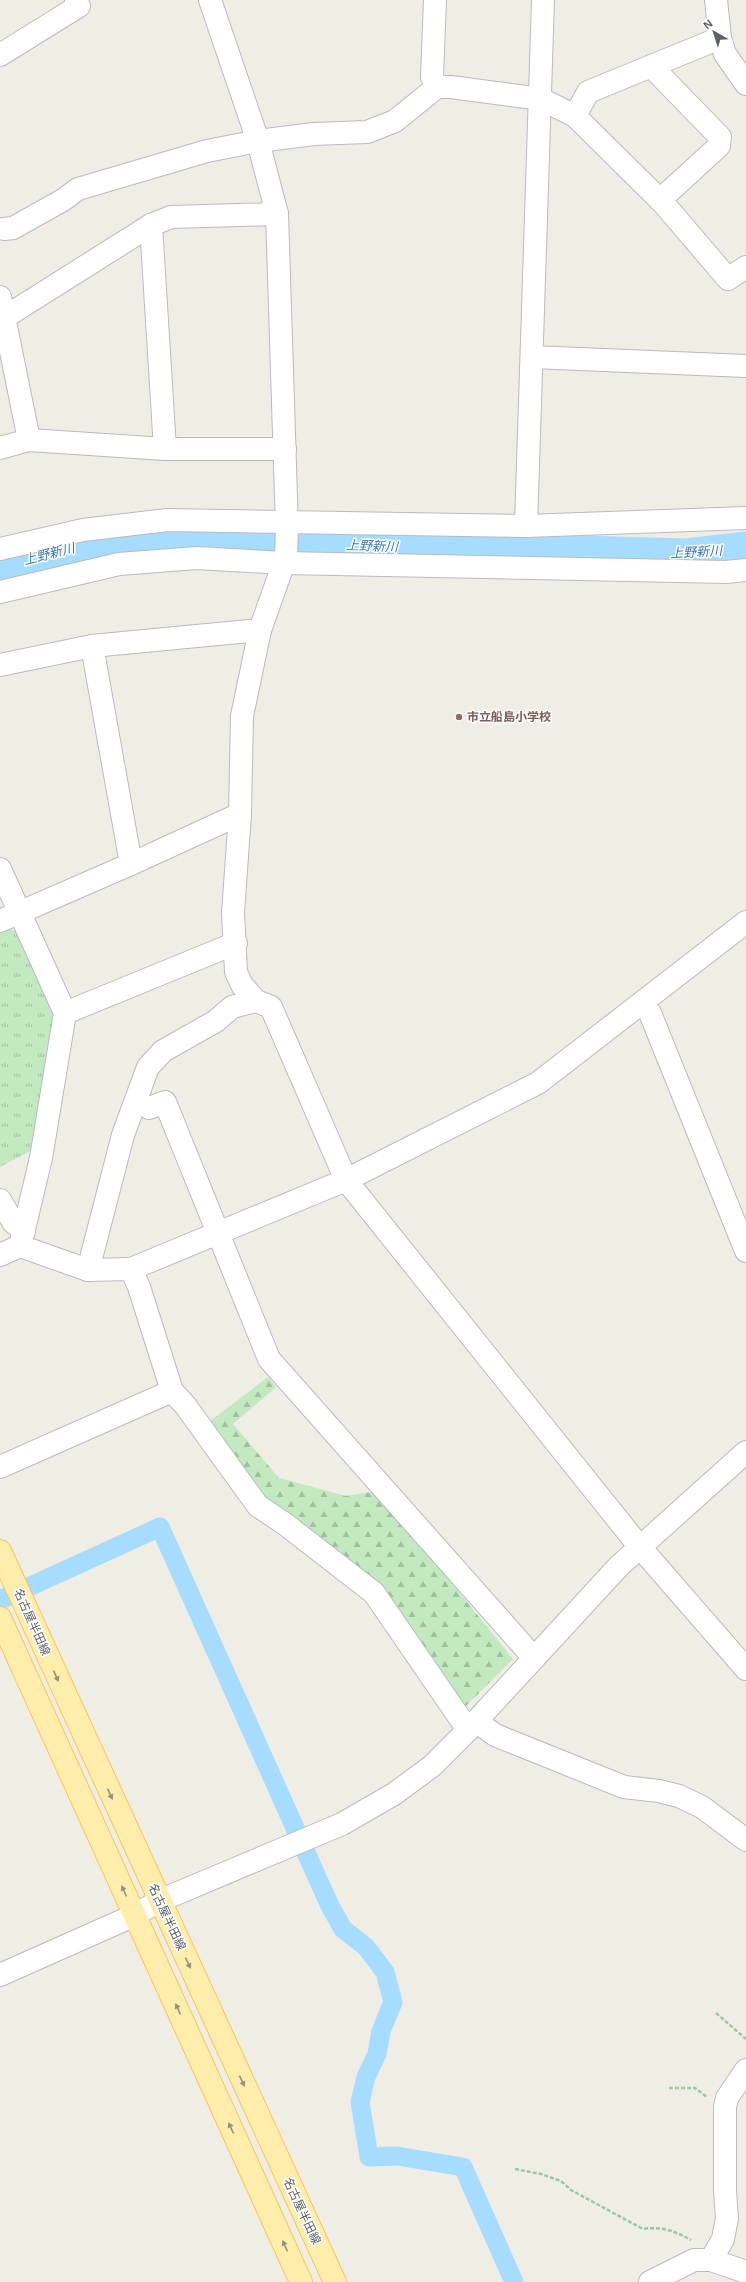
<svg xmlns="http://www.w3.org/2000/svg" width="746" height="2282" viewBox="0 0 746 2282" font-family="Arial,'Noto Sans JP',sans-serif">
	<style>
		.forest { fill: url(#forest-firs) }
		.park { fill: url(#park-tufts) }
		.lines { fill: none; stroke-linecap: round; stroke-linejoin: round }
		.canal { stroke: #a6dcff; stroke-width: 19 }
		.river { stroke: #a6dcff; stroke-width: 33 }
		.minor-casing { stroke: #b7bbc0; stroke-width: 24 }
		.major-casing { stroke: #fbc553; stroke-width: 24 }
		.path { stroke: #98cba4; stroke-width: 2.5; stroke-dasharray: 4 2; stroke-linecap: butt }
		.minor { stroke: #fff; stroke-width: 22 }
		.major { stroke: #ffeeab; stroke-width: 22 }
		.oneway { fill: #96927f }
		.education-dot { fill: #8d6e63; stroke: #fff; stroke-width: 1.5 }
		.labels { text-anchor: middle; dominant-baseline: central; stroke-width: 3; stroke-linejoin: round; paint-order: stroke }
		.education-label { font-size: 12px; font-weight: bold; fill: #785e54; stroke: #fff; text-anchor: start }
		.street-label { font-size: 12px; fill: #5d6167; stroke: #fff }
		.water-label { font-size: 13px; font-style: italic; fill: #3878b0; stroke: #fff }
	</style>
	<defs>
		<pattern id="forest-firs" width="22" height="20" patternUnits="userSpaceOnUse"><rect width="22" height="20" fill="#c2e9c0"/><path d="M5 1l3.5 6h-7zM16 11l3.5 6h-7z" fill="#a1c0a0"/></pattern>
		<pattern id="park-tufts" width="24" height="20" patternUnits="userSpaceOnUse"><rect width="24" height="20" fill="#c2e9c0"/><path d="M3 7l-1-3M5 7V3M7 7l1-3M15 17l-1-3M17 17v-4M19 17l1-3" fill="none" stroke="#a1c0a0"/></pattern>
	</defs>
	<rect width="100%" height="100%" fill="#f0ede5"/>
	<polygon class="forest" points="268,1377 276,1387 233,1424 279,1478 346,1496 377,1491 513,1659 460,1712 378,1590 260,1499 205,1425"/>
	<polygon class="park" points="9,929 18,932 57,1017 32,1150 0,1167 0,933"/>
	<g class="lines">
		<polyline class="canal" points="0,1600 160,1527 330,1906 343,1929 366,1947 385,1972 393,2002 381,2031 377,2054 366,2077 360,2102 369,2157 397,2156 463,2167 514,2282"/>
		<polyline class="river" points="0,566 95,543 158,540 686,555 746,548"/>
		<g class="minor-casing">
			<g id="minor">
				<polyline points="210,0 258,141 277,214 287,528 286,557 260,630 242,716 240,814 233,913 236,972 242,985 256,1001 271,1007 346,1180 639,1546 746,1669"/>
				<polyline points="435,0 432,77 437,87"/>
				<polyline points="716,0 720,38 725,54 746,84"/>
				<polyline points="0,55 79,6 76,0"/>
				<polyline points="651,66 720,137 719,146 660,200"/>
				<polyline points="575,116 588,92 720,38"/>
				<polyline points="151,225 165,449"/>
				<polyline points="4,229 13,228 63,200 78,189 207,151 258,141 314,134 367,132 395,121 437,87 451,87 541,99 575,116 664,204 728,279 746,267"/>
				<polyline points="0,297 29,440"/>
				<polyline points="0,318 5,317 151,225 171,217 277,214"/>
				<polyline points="532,357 746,366"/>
				<polyline points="0,448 29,440 165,449 285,449"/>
				<polyline points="526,526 543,0"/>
				<polyline points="0,549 83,530 167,520 526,526 746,518"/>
				<polyline points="0,592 119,564 197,558 284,563 726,572 746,570"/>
				<polyline points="92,646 131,864"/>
				<polyline points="0,665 92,646 260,630"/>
				<polyline points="0,869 65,1013"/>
				<polyline points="0,921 131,864 240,814"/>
				<polyline points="642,1003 650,1013 746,1251"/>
				<polyline points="149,1108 165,1102 269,1359 534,1658"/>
				<polyline points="0,1200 13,1222 24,1231"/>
				<polyline points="20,1246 41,1158 65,1013 236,943"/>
				<polyline points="0,1255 20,1246 88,1270 131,1269 139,1287 172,1391 185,1405 258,1506 285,1524 374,1593 468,1730"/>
				<polyline points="131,1269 346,1180 538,1083 746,922"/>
				<polyline points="88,1270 123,1135 148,1067 163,1051 216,1021 232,1007 256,1001"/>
				<polyline points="0,1467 172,1391"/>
				<polyline points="476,1721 495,1735 624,1787 659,1791 679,1796 702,1807 746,1840"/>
				<polyline points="0,1975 135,1915 159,1901 342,1824 394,1794 432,1766 468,1730 619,1566 746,1452"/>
				<polyline points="711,2260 723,2239 727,2218 725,2191 725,2107 727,2098 746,2070"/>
				<polyline points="650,2282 694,2260 711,2260 746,2272"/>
			</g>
		</g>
		<g class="major-casing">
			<g id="major">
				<polyline points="0,1551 335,2282"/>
				<polyline points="0,1618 301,2282"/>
			</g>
		</g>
		<g class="path">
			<polyline points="716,2013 746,2039"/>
			<polyline points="669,2088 695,2088 707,2097"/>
			<path d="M515 2169 541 2174 561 2181 571 2190 643 2229C661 2226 675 2231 691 2240"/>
		</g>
		<use href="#minor" class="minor"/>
		<use href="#major" class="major"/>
	</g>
	<defs><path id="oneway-solid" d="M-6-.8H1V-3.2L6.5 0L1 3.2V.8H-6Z"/></defs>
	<g class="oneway">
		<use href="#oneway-solid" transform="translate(56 1676) rotate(65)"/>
		<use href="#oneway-solid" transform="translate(110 1794) rotate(65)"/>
		<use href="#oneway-solid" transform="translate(124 1891) rotate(-114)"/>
		<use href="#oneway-solid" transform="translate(188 1963) rotate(65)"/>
		<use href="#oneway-solid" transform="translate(178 2009) rotate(-114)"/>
		<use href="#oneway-solid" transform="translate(242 2081) rotate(65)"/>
		<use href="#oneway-solid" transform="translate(231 2128) rotate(-114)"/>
		<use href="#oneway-solid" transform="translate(285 2246) rotate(-114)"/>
	</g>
	<circle class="education-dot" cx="459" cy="717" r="4"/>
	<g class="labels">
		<g class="education-label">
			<text x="467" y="717">市立船島小学校</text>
		</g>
		<g class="street-label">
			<text transform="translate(32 1622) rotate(66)">名古屋半田線</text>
			<text transform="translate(167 1917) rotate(65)">名古屋半田線</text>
			<text transform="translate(302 2211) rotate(65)">名古屋半田線</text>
		</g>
		<g class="water-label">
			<text transform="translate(372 546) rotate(2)">上野新川</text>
			<text transform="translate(696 552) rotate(-3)">上野新川</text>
			<text transform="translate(49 554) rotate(-14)">上野新川</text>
		</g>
	</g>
	<g transform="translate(714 32) rotate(321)" stroke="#ffffff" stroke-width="3" paint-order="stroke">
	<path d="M0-3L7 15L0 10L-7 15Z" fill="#5d6167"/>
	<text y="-6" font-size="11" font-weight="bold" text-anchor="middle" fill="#5d6167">N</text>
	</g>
</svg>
